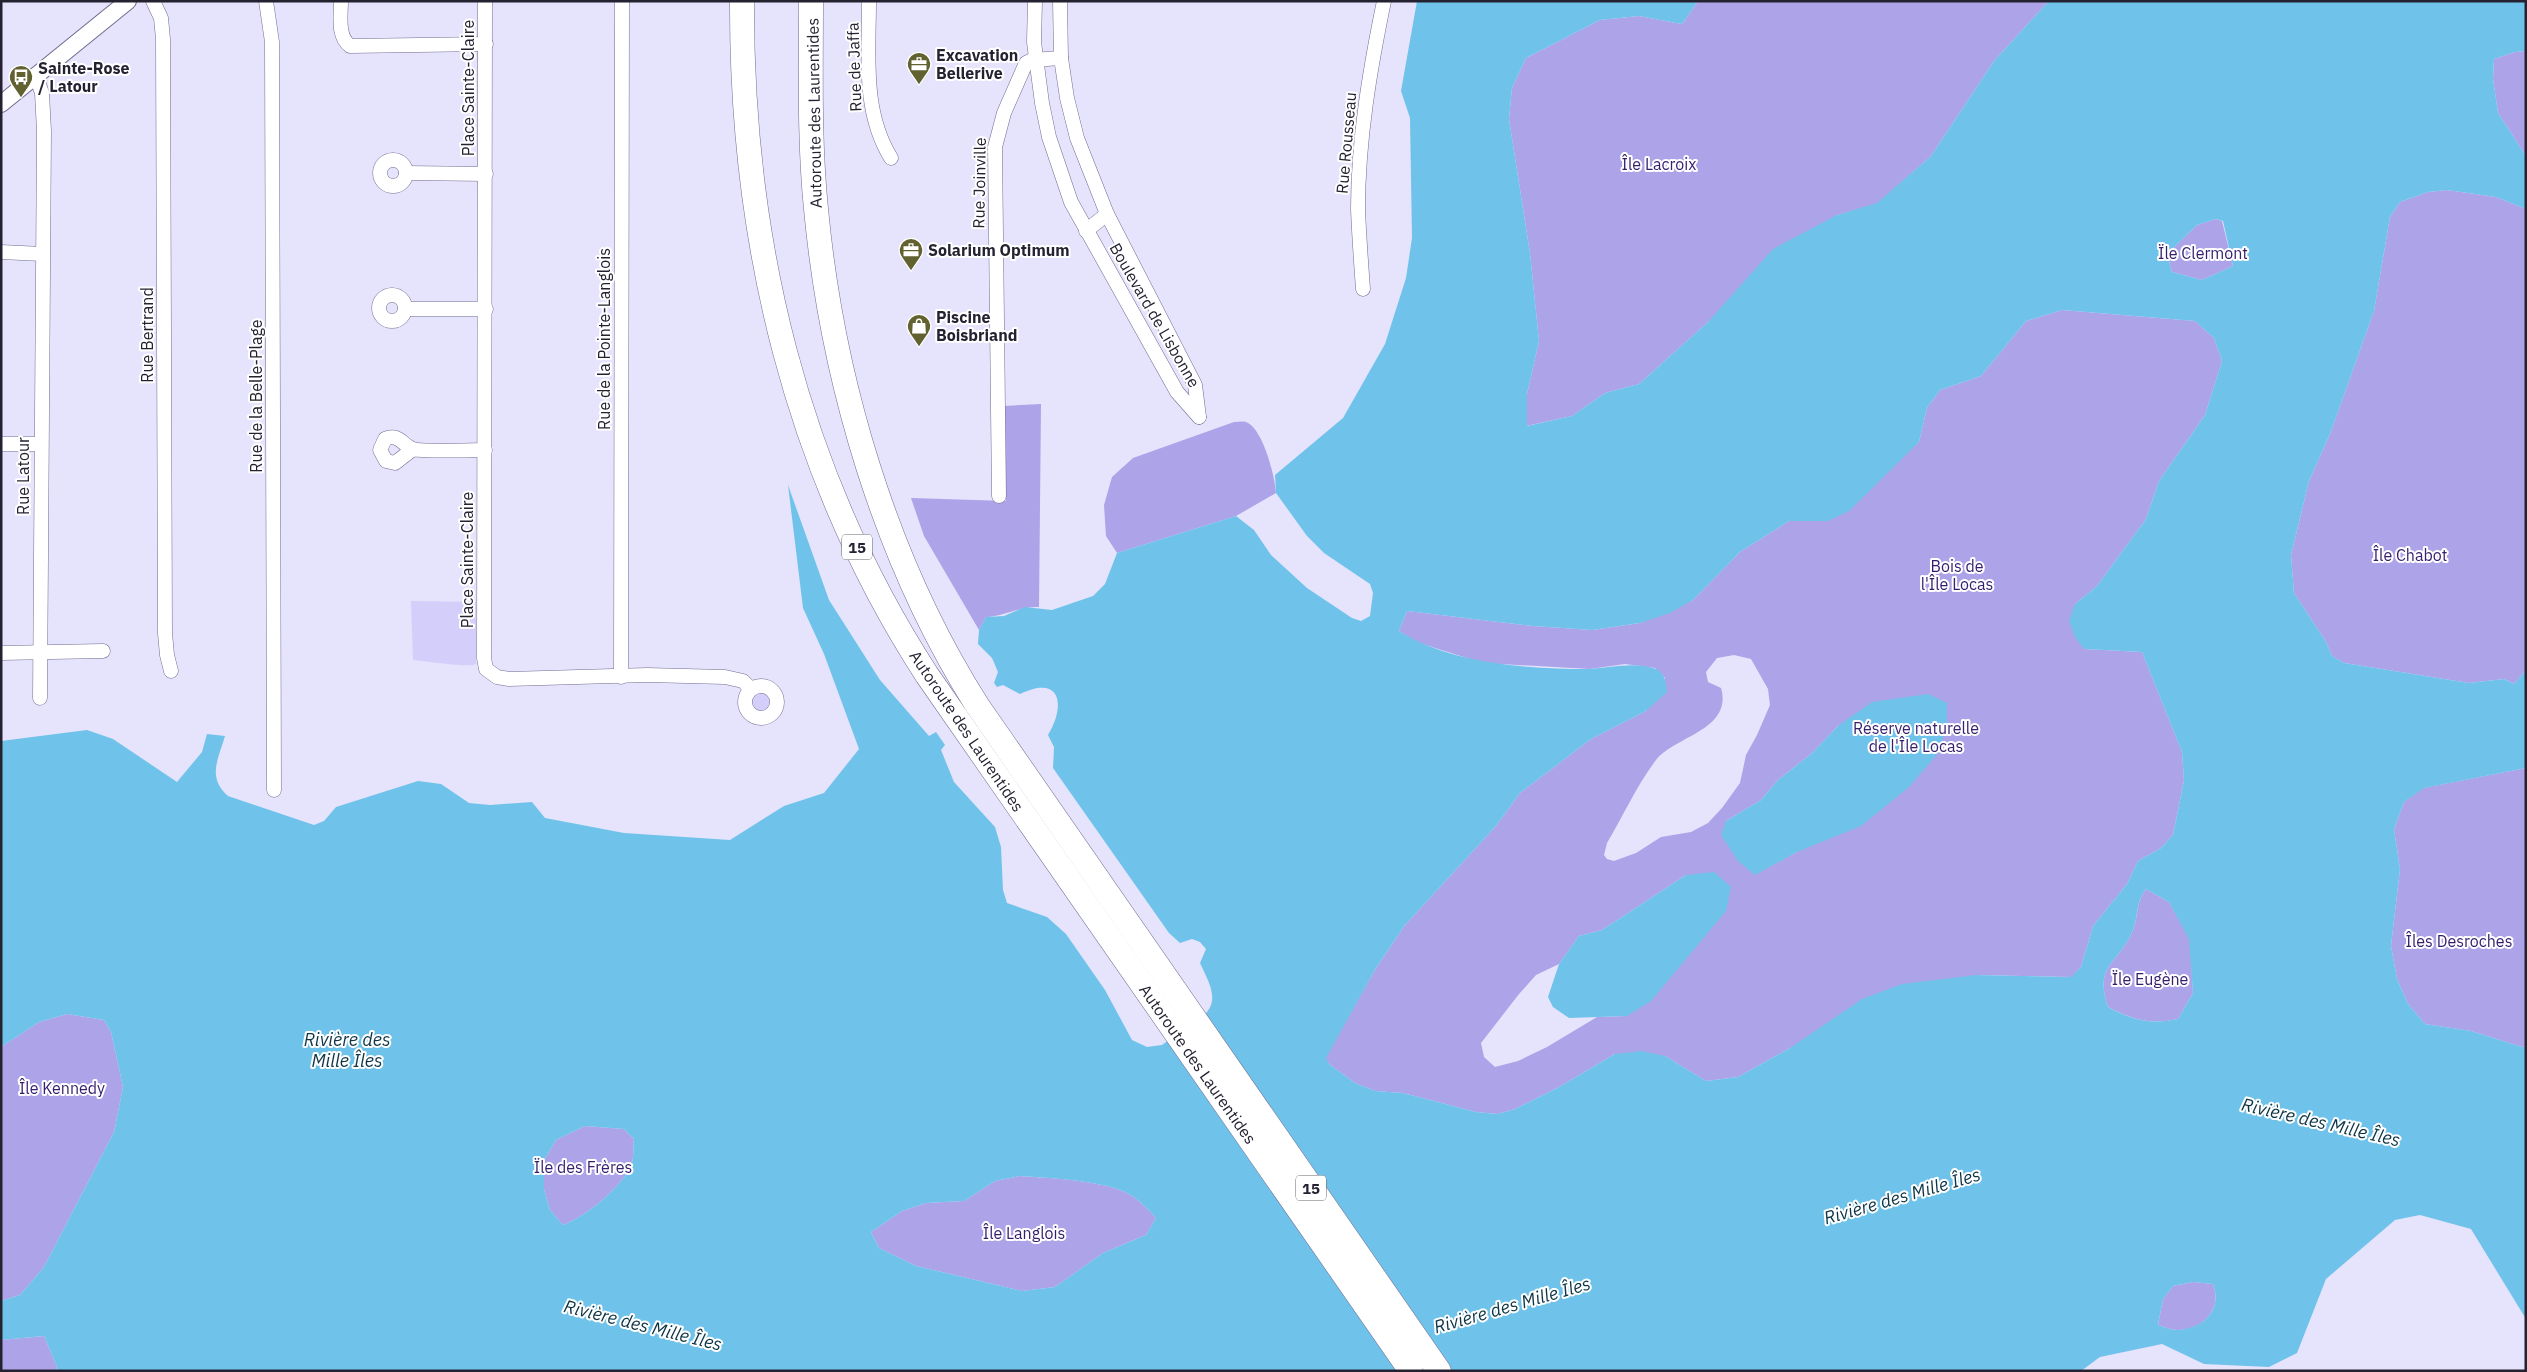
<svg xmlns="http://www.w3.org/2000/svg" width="2527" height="1372" viewBox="0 0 2527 1372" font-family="'IBM Plex Sans',sans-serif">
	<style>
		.green { fill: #d3cefa }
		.forest { fill: #aca3e8; fill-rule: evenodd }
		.water { fill: #6fc3eb; fill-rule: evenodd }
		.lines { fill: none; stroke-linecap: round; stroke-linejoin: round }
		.minor-casing { stroke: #716c90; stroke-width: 15 }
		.tertiary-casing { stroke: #716c90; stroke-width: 18 }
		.motorway-casing { stroke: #716c90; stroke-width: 25 }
		.minor { stroke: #fff; stroke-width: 14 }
		.tertiary { stroke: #fff; stroke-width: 16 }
		.motorway { stroke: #fff; stroke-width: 24 }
		.labels { text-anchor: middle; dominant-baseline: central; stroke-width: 4; stroke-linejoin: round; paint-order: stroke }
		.shield { fill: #fff; stroke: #66646f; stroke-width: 1 }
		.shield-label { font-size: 15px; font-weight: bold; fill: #242231 }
		.poi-label { font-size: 16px; font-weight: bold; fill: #242231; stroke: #fff; text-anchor: start }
		.street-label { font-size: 16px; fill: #242231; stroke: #fff }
		.park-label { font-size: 16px; fill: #351e6e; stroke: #fff }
		.water-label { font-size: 18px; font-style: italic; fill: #0e3546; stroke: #fff }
	</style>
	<rect width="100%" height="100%" fill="#e6e3fc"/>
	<g class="green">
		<path d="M411 601 476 602V664C469 668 425 661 413 660Z"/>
		<circle cx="761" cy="702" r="10"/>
	</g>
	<g class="forest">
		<polygon points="1698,1 2049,1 1994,61 1931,156 1877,204 1837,215 1708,322 1639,384 1605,393 1572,416 1526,426 1527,394 1539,341 1530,253 1509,119 1512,88 1526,58 1600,20 1639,16 1682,24"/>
		<polygon points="2526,51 2526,156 2498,113 2493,79 2494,59 2515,52"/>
		<polygon points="2447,190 2496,197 2526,209 2526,670 2514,684 2504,679 2469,683 2344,663 2332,656 2326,642 2294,593 2291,555 2309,481 2330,434 2374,311 2390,217 2400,202 2428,192"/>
		<polygon points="2216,219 2222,221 2233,266 2202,280 2172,272 2167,254 2197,225"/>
		<path d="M2062 310 2195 321 2214 338 2222 361 2205 415 2159 481 2146 519 2097 586 2075 604 2084 649 2142 652 2182 752 2184 780 2173 835 2161 848 2138 861 2127 884 2093 926 2081 967 2072 977 1976 975 1790 1048 1738 1077 1706 1081 1665 1056 1615 1054 1559 1087 1515 1109 1498 1114 1476 1112 1403 1093 1375 1091 1355 1083 1329 1064 1325 1058 1376 968 1405 925 1496 826 1520 793 1591 739 1646 711 1665 678 1655 668 1625 664 1590 669 1483 663 1416 642 1399 631 1407 611 1533 626 1592 630 1640 623 1693 600 1740 552 1789 521H1828L1919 442 1927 408 1940 390 1981 376 2026 321ZM1734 655 1751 659 1768 689 1770 705 1757 735 1746 755 1740 783 1722 808 1708 823 1691 832 1661 837 1636 853 1614 861 1607 859 1604 855 1607 843C1623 816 1637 785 1656 760 1675 736 1733 730 1721 688L1708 682 1706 672 1717 658ZM1839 725 1797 852 1755 874 1726 821 1761 800 1778 780 1811 754ZM1686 875 1627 1016 1597 1017 1547 1047 1518 1061 1495 1067 1484 1057 1481 1043 1519 994 1536 975 1559 964 1579 936 1602 930Z"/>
		<path d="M1041 404 1039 607C1020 606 1005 616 986 617L979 630 924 536 911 498 1006 501 1004 406Z"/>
		<path d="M1234 422C1238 422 1243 421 1246 422 1263 428 1275 477 1276 493L1236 516 1117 553 1106 536 1104 505 1112 477 1133 458Z"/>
		<polygon points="2526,768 2526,1046 2522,1047 2471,1031 2425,1024 2408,1004 2397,979 2391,946 2400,869 2394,829 2404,802 2423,788"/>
		<path d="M2146 889 2169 902 2190 939 2193 993 2178 1019C2148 1025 2135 1020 2108 1007 2093 964 2120 963 2133 930 2139 915 2135 904 2146 889Z"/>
		<polygon points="67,1014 104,1020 111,1032 123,1087 114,1132 44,1267 20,1295 1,1301 1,1047 39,1022"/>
		<path d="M585 1126 624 1129 634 1139C633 1146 634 1156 632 1163 624 1186 585 1217 563 1225L550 1210 544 1189V1160L556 1140Z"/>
		<path d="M1020 1176C1049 1178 1093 1180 1120 1190 1135 1195 1146 1207 1156 1218L1146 1235 1103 1253 1055 1287 1022 1291 916 1266 879 1248 871 1232 902 1211 926 1203 964 1201 995 1181Z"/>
		<path d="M2193 1282 2213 1284C2223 1309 2203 1330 2177 1330 2171 1330 2164 1327 2158 1325L2163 1299 2173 1286Z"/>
		<polygon points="44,1336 57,1367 56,1371 1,1371 1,1340"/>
	</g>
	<g class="water">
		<path d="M1417 1H1698L1682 24 1639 16 1600 20 1526 58 1512 88 1509 119 1530 253 1539 341 1527 394V426L1572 416 1605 393 1639 384 1708 322 1773 249 1837 215 1877 203 1931 156 1994 61 2049 1H2526V51L2515 52 2494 59 2493 79 2498 113 2526 156V209L2496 197 2447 190 2428 192 2400 202 2390 217 2374 311 2330 434 2309 481 2291 555 2294 593 2326 642 2332 656 2344 663 2469 683 2504 679 2514 684 2526 670V768L2424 788 2404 802 2394 829 2400 869 2391 946 2397 979 2408 1004 2425 1024 2471 1031 2522 1047 2526 1046V1319L2471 1229 2420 1215 2395 1220 2326 1279 2297 1353 2269 1367 2204 1364 2162 1344 2100 1357 2081 1371H56L57 1367 44 1336 1 1340V1301L20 1295 44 1267 114 1132 123 1087 111 1032 104 1020 67 1014 39 1022 1 1047V741L87 730 113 739 177 782 202 752 207 734 225 736C218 760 207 777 228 796L314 825 324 821 336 807 418 781 441 784 469 803 490 805 532 802 545 818 624 833 730 840 784 806 824 793 859 749 824 654 803 608 788 485 829 600 880 680 929 736 936 732 945 745 941 750 954 782 995 827 1001 847 1003 890 1007 903 1047 917 1066 934 1105 990 1132 1040 1147 1047 1162 1045 1206 1013C1220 998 1207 979 1200 963L1206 949 1200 942 1192 939 1180 943 1169 933 1053 768 1054 747 1048 735C1066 705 1061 674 1020 694L1003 685 997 687 994 683 998 672 992 658 978 644 979 630 986 617 1004 616 1025 607 1052 610 1093 596 1105 584 1117 553 1236 516 1254 530 1271 555 1307 588 1352 618 1361 621 1370 616 1373 593 1370 584 1324 553 1307 536 1276 493 1275 475 1343 418 1385 344 1406 278 1412 238 1410 118 1401 91ZM2216 219 2223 221 2233 266 2202 280 2172 272 2167 254 2197 225ZM2062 310 2195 321 2214 338 2222 361 2205 415 2159 481 2146 519 2097 586 2075 604 2069 621 2075 637 2084 649 2142 652 2182 752 2184 780 2173 835 2161 848 2138 861 2127 884 2093 926 2081 967 2071 977 1976 975 1902 984 1862 999 1790 1048 1738 1077 1706 1081 1665 1056 1641 1051 1615 1054 1559 1087 1515 1109 1498 1114 1476 1112 1403 1093 1375 1091 1355 1083 1329 1064 1326 1058 1376 968 1405 925 1496 826 1520 793 1591 739 1646 711 1667 692C1666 683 1665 671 1653 668 1631 662 1611 668 1589 669 1528 669 1451 664 1399 631L1407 611 1533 626 1592 630 1640 623 1670 613 1693 600 1740 552 1789 521H1828L1849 511 1919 442 1927 408 1940 390 1981 376 2026 321ZM2146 889 2169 902 2189 939 2193 993 2178 1019C2148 1025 2134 1020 2108 1007 2093 964 2120 963 2133 930 2139 914 2135 904 2146 889ZM585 1126 624 1129 634 1139C633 1146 634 1156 632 1163 624 1186 585 1217 563 1225L550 1210 544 1189V1160L556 1140ZM1020 1176C1049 1178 1093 1180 1120 1190 1135 1195 1146 1207 1156 1218L1146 1235 1103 1253 1055 1287 1022 1291 916 1266 879 1248 871 1232 902 1211 926 1203 964 1201 995 1181ZM2193 1282 2213 1284C2223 1310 2203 1329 2177 1330 2171 1330 2164 1327 2158 1325L2163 1299 2173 1286Z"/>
		<polygon points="1928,694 1947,703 1947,724 1939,752 1909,787 1861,826 1797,852 1755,875 1738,861 1721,835 1726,821 1761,800 1778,780 1811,754 1839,725 1872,702"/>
		<polygon points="1714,872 1731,887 1726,911 1651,1001 1627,1016 1569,1018 1553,1007 1548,997 1559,964 1579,936 1602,930 1686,875"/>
	</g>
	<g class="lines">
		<g class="minor-casing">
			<g id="minor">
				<polyline points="153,1 161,18 163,39 165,633 167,655 171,671"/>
				<polyline points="266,1 272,42 274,790"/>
				<path d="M341 1C341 16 337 36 350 46L486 44"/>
				<polyline points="485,1 484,658 486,669 497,677 509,679 647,675 725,677 743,681 751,689"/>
				<path d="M869 1C869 55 862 111 891 158"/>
				<polyline points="1035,1 1034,42 1042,103 1049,137 1071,202 1177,392 1199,417"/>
				<polyline points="1060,1 1061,58 1067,98 1077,138 1107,214 1195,385 1199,417"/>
				<polyline points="36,76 42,93 44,131 40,698"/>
				<circle cx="393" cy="173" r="13"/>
				<polyline points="406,173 486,174"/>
				<polyline points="1086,231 1107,214"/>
				<polyline points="1,252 42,254"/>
				<path d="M1363 289C1361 262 1359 235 1358 209 1358 139 1370 69 1384 1"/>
				<circle cx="392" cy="308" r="13"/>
				<polyline points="405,309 486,309"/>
				<polyline points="1,444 41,444"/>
				<path d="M413 449 395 463 386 461 380 450 385 439C399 433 402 445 413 449 420 452 474 450 485 450"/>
				<polyline points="999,496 995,147 1004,113 1026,63 1032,60 1061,58"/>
				<polyline points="1,653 103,651"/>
				<polyline points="621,677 622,1"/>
				<circle cx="761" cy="702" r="16"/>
			</g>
		</g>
		<g class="tertiary-casing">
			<polyline id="tertiary" points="1,104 128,1"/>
		</g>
		<g class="motorway-casing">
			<g id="motorway">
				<path d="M742 1C741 240 796 473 927 675L1411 1371"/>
				<path d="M811 1C811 71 809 140 816 209 832 379 885 560 977 705L1439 1371"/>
			</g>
		</g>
		<use href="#minor" class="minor"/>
		<use href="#tertiary" class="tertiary"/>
		<use href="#motorway" class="motorway"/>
	</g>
	<defs>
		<g id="office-pin" transform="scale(1.25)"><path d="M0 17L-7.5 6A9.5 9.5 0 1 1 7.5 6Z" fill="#616230" stroke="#fff"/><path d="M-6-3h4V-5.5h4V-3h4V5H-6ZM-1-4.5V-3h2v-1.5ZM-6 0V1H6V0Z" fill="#fff"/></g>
		<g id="bus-pin" transform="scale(1.25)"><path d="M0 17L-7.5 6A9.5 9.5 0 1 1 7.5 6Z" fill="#616230" stroke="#fff"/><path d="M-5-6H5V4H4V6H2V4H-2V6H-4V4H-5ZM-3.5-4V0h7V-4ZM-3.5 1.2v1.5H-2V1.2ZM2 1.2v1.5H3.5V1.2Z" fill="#fff"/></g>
		<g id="shop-pin" transform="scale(1.25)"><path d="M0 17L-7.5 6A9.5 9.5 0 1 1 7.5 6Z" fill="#616230" stroke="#fff"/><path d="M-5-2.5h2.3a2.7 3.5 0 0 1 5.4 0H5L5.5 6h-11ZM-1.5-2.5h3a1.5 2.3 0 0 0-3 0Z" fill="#fff"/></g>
	</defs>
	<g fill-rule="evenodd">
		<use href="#office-pin" x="919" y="64"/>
		<use href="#bus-pin" x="21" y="77"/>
		<use href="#office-pin" x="911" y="250"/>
		<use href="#shop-pin" x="919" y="326"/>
	</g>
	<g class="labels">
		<g class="shield">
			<rect x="842" y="534.5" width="30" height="25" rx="4"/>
			<rect x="1296" y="1175.5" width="30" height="25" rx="4"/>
		</g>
		<g class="shield-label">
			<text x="857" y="547">15</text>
			<text x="1311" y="1188">15</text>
		</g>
		<g class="poi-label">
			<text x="936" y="55">Excavation<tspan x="936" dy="18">Bellerive</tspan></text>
			<text x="38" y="68">Sainte-Rose<tspan x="38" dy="18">/ Latour</tspan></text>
			<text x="928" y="250">Solarium Optimum</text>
			<text x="936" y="317">Piscine<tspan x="936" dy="18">Boisbriand</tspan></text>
		</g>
		<g class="street-label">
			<text transform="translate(854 67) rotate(-92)">Rue de Jaffa</text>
			<text transform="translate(468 88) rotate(-90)">Place Sainte-Claire</text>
			<text transform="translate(814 113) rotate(-91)">Autoroute des Laurentides</text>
			<text transform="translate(1346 143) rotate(-85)">Rue Rousseau</text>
			<text transform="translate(979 183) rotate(-89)">Rue Joinville</text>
			<text transform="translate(1155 315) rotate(60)">Boulevard de Lisbonne</text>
			<text transform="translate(147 335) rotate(-90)">Rue Bertrand</text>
			<text transform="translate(604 339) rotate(-90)">Rue de la Pointe-Langlois</text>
			<text transform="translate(256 396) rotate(-90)">Rue de la Belle-Plage</text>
			<text transform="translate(23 476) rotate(-90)">Rue Latour</text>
			<text transform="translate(467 560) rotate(-90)">Place Sainte-Claire</text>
			<text transform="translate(967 731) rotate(56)">Autoroute des Laurentides</text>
			<text transform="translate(1198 1064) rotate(55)">Autoroute des Laurentides</text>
		</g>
		<g class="park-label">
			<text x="1659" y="164">Île Lacroix</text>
			<text x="2203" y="253">Ïle Clermont</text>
			<text x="2410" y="555">Île Chabot</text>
			<text x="1957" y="566">Bois de<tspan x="1957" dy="18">l'Île Locas</tspan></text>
			<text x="1916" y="728">Réserve naturelle<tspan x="1916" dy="18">de l'Île Locas</tspan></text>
			<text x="2459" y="941">Îles Desroches</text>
			<text x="2150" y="979">Ïle Eugène</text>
			<text x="62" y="1088">Île Kennedy</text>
			<text x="583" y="1167">Ïle des Frères</text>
			<text x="1024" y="1233">Île Langlois</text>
		</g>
		<g class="water-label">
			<text x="347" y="1039">Rivière des<tspan x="347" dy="21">Mille Îles</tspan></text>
			<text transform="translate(2321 1122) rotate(13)">Rivière des Mille Îles</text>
			<text transform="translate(1902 1196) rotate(-16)">Rivière des Mille Îles</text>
			<text transform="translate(1512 1305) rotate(-16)">Rivière des Mille Îles</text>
			<text transform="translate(643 1325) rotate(14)">Rivière des Mille Îles</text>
		</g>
	</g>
	<rect width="2527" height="1372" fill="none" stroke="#242231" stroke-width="5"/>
</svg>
